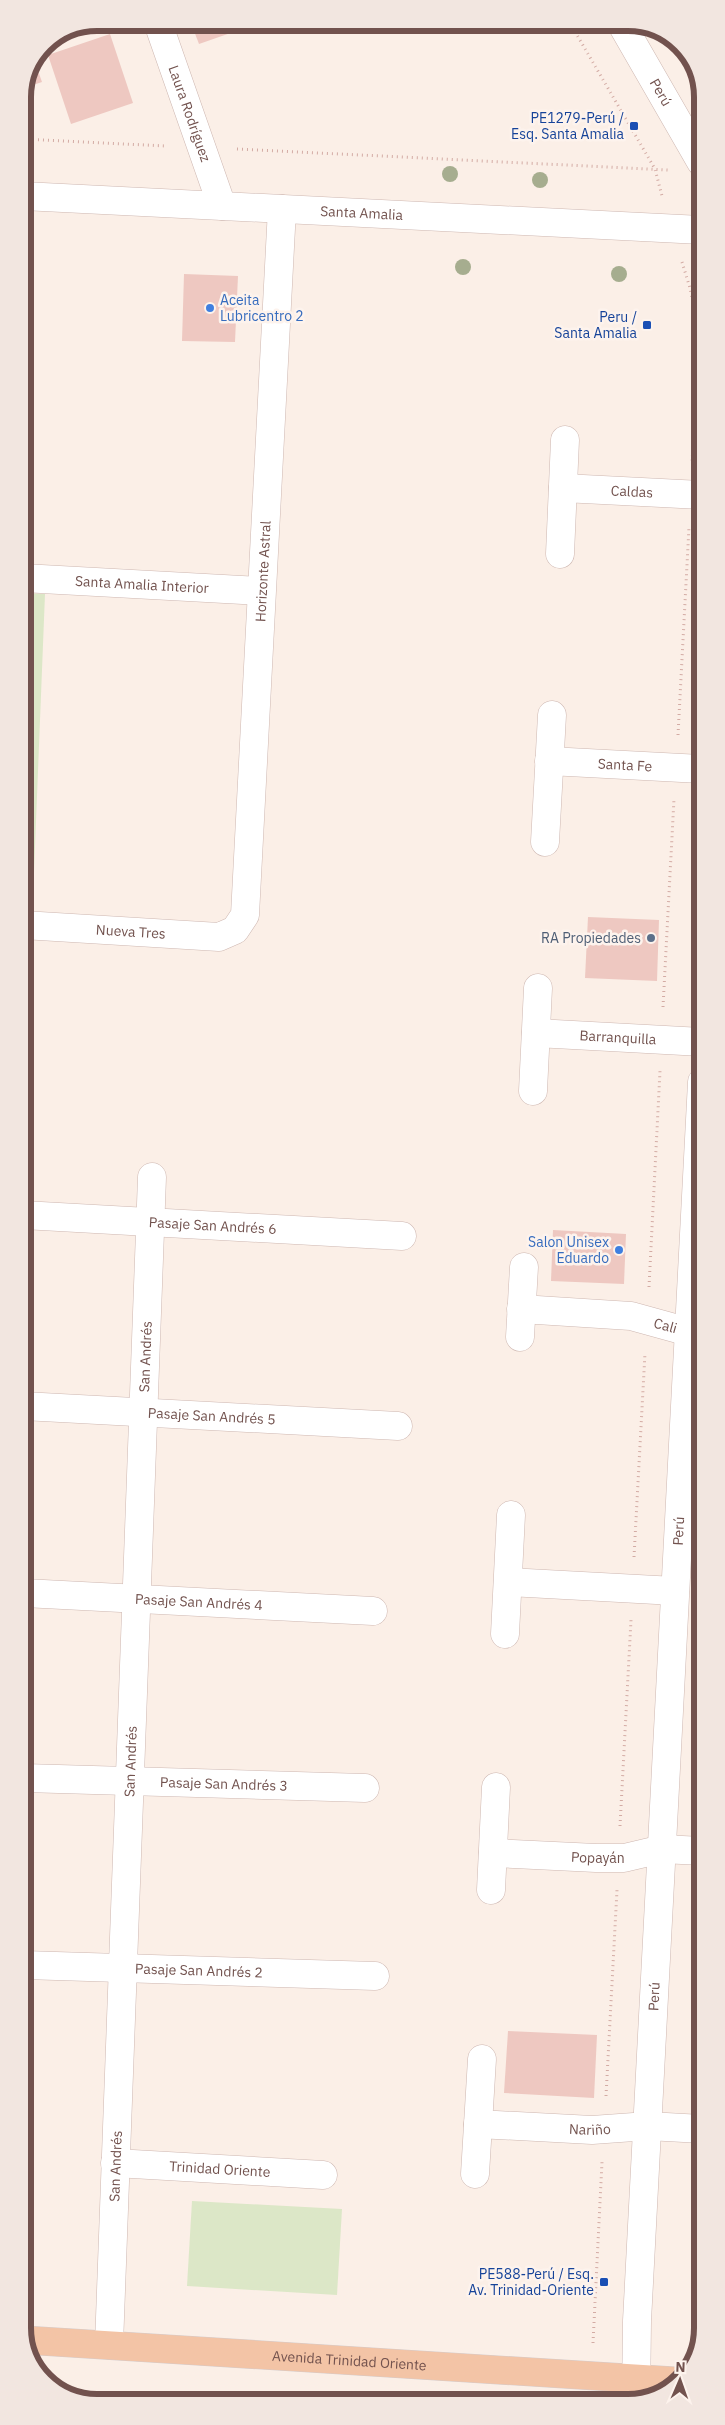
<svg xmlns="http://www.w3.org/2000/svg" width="725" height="2425" viewBox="0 0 725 2425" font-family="'IBM Plex Sans',sans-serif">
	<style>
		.green { fill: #dce7c7 }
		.building { fill: #eec8c1 }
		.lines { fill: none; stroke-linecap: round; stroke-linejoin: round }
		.minor-casing { stroke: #ceb7b1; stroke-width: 29 }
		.major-casing { stroke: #d5cbca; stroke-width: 29 }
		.path { stroke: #d3aba4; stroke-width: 3; stroke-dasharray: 1 4; stroke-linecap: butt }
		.minor { stroke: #fff; stroke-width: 28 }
		.major { stroke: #f3c4a6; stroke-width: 28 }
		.tree { fill: #a6ad8f }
		.transit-dot { fill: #1a4fb4; stroke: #fdf3ed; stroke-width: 2 }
		.shop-dot { fill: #3f7fe0; stroke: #fdf3ed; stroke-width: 2 }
		.service-dot { fill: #5c6f8a; stroke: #fdf3ed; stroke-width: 2 }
		.labels { text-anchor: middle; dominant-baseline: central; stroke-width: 5; stroke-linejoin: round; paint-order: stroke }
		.street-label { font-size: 14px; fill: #72524e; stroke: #fdf3ed }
		.transit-label { font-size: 14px; fill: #164399; stroke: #fdf3ed; text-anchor: end }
		.shop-label { font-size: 14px; fill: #366cbe; stroke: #fdf3ed; text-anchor: start }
		.service-label { font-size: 14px; fill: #4e5e75; stroke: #fdf3ed; text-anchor: end }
		.rim { fill: none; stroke: #72524e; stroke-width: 6 }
	</style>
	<rect width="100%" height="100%" fill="#fbefe7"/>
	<g class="green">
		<polygon points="23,593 45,594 34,872 23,871"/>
		<polygon points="192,2201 342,2209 337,2295 187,2286"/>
	</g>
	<g class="building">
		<polygon points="191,23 240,23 242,29 199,44"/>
		<polygon points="110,34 133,103 71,124 48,55"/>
		<polygon points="36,65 42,82 27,87"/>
		<polygon points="184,274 238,276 235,342 182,341"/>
		<polygon points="588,917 659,920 657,981 585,978"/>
		<polygon points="553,1230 626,1234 624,1284 551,1281"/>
		<polygon points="508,2031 597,2035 594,2098 504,2093"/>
	</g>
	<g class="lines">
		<g class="minor-casing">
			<g id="minor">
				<path id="s1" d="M158 23 222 206"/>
				<path id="s2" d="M621 23 701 162"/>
				<path id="s3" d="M23 196 701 230"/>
				<path id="s4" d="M563 488 701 495"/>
				<polyline points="560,554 565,440"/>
				<path id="s5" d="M23 578 261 591"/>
				<path id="s6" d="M549 761 701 769"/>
				<polyline points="545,842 552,715"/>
				<path id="s7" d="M23 925 219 937 235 930 245 915 282 209"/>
				<path id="s8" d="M536 1033 702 1042"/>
				<polyline points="533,1091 538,988"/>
				<path id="s9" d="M23 1215 402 1236"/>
				<path id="s10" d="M521 1309 631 1316 689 1332 702 1333"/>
				<polyline points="520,1337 524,1267"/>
				<path id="s11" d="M23 1406 398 1426"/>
				<polyline points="508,1582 675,1591"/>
				<path id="s12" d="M24 1593 373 1611"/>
				<polyline points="505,1634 511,1515"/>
				<path id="s13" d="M24 1778 365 1788"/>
				<path id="s14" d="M493 1853 596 1858H624L662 1849 702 1851"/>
				<polyline points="491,1890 496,1787"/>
				<path id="s15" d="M24 1965 375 1976"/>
				<path id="s16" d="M478 2124 592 2130 648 2126 702 2129"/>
				<path id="s17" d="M115 2163 323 2175"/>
				<polyline points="475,2174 482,2059"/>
				<path id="s18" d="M109 2345 152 1177"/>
				<path id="s19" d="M636 2401 637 2321 702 1082"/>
			</g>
		</g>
		<g class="major-casing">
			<g id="major">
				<path id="s20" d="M24 2340 674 2381"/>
			</g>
		</g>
		<g class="path">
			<polyline points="570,23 655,169 662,196"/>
			<polyline points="23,139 166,146"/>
			<polyline points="237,149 668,170"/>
			<polyline points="682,262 690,288 699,332 692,463"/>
			<polyline points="678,735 689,527"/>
			<polyline points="663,1007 674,799"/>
			<polyline points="649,1287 660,1071"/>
			<polyline points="634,1557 645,1353"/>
			<polyline points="620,1826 631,1620"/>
			<polyline points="606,2096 617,1890"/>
			<polyline points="593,2343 602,2162"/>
		</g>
		<use href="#minor" class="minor"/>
		<use href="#major" class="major"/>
	</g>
	<g class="tree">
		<circle cx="450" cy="174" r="8"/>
		<circle cx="540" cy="180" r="8"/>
		<circle cx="463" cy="267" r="8"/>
		<circle cx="619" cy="274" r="8"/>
	</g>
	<g class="transit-dot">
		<rect x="629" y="121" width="10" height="10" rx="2.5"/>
		<rect x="642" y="320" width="10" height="10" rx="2.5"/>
		<rect x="599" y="2277" width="10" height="10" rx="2.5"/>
	</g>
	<g class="shop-dot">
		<circle cx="210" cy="308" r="5"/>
		<circle cx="619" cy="1250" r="5"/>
	</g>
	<circle class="service-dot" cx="651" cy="938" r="5"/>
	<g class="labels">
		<g class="street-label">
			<text stroke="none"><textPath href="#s2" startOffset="80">Perú</textPath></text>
			<text stroke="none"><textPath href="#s1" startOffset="96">Laura Rodríguez</textPath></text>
			<text stroke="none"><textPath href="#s3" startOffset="339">Santa Amalia</textPath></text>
			<text stroke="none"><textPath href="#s4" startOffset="69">Caldas</textPath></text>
			<text stroke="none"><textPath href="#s7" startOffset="576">Horizonte Astral</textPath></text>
			<text stroke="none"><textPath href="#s5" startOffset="119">Santa Amalia Interior</textPath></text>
			<text stroke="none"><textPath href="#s6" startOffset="76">Santa Fe</textPath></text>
			<text stroke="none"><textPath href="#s7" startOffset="108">Nueva Tres</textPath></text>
			<text stroke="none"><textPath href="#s8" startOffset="82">Barranquilla</textPath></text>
			<text stroke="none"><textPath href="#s9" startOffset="190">Pasaje San Andrés 6</textPath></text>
			<text stroke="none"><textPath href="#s10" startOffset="146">Cali</textPath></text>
			<text stroke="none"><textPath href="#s18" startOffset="989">San Andrés</textPath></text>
			<text stroke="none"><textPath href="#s11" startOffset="189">Pasaje San Andrés 5</textPath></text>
			<text stroke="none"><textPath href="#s19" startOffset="871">Perú</textPath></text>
			<text stroke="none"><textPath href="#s12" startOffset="175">Pasaje San Andrés 4</textPath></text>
			<text stroke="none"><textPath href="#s18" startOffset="584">San Andrés</textPath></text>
			<text stroke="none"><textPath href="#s13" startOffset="200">Pasaje San Andrés 3</textPath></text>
			<text stroke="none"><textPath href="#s14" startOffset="105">Popayán</textPath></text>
			<text stroke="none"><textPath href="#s15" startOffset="175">Pasaje San Andrés 2</textPath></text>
			<text stroke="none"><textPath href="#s19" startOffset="405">Perú</textPath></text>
			<text stroke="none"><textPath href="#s16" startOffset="112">Nariño</textPath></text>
			<text stroke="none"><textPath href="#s18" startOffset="179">San Andrés</textPath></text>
			<text stroke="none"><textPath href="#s17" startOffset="105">Trinidad Oriente</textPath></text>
			<text stroke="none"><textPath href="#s20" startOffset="326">Avenida Trinidad Oriente</textPath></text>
		</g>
		<g class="transit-label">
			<text x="624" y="118">PE1279-Perú /<tspan x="624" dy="16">Esq. Santa Amalia</tspan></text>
			<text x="637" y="317">Peru /<tspan x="637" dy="16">Santa Amalia</tspan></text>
			<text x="594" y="2274">PE588-Perú / Esq.<tspan x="594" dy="16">Av. Trinidad-Oriente</tspan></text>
		</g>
		<g class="shop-label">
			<text x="220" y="300">Aceita<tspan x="220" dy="16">Lubricentro 2</tspan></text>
			<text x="609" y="1242" text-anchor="end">Salon Unisex<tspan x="609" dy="16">Eduardo</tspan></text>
		</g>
		<g class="service-label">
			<text x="641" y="938">RA Propiedades</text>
		</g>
	</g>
	<path d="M0 0H725V2425H0ZM97 31H628A66 66 0 0 1 694 97V2328A66 66 0 0 1 628 2394H97A66 66 0 0 1 31 2328V97A66 66 0 0 1 97 31Z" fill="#f2e6e0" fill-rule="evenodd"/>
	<path class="rim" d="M97 31H628A66 66 0 0 1 694 97V2328A66 66 0 0 1 628 2394H97A66 66 0 0 1 31 2328V97A66 66 0 0 1 97 31Z"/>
	<g transform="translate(680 2380) rotate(2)" stroke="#fdf3ed" stroke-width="4" paint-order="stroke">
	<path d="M0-4L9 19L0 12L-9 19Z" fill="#72524e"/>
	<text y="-8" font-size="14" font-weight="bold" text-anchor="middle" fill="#72524e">N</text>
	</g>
</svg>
